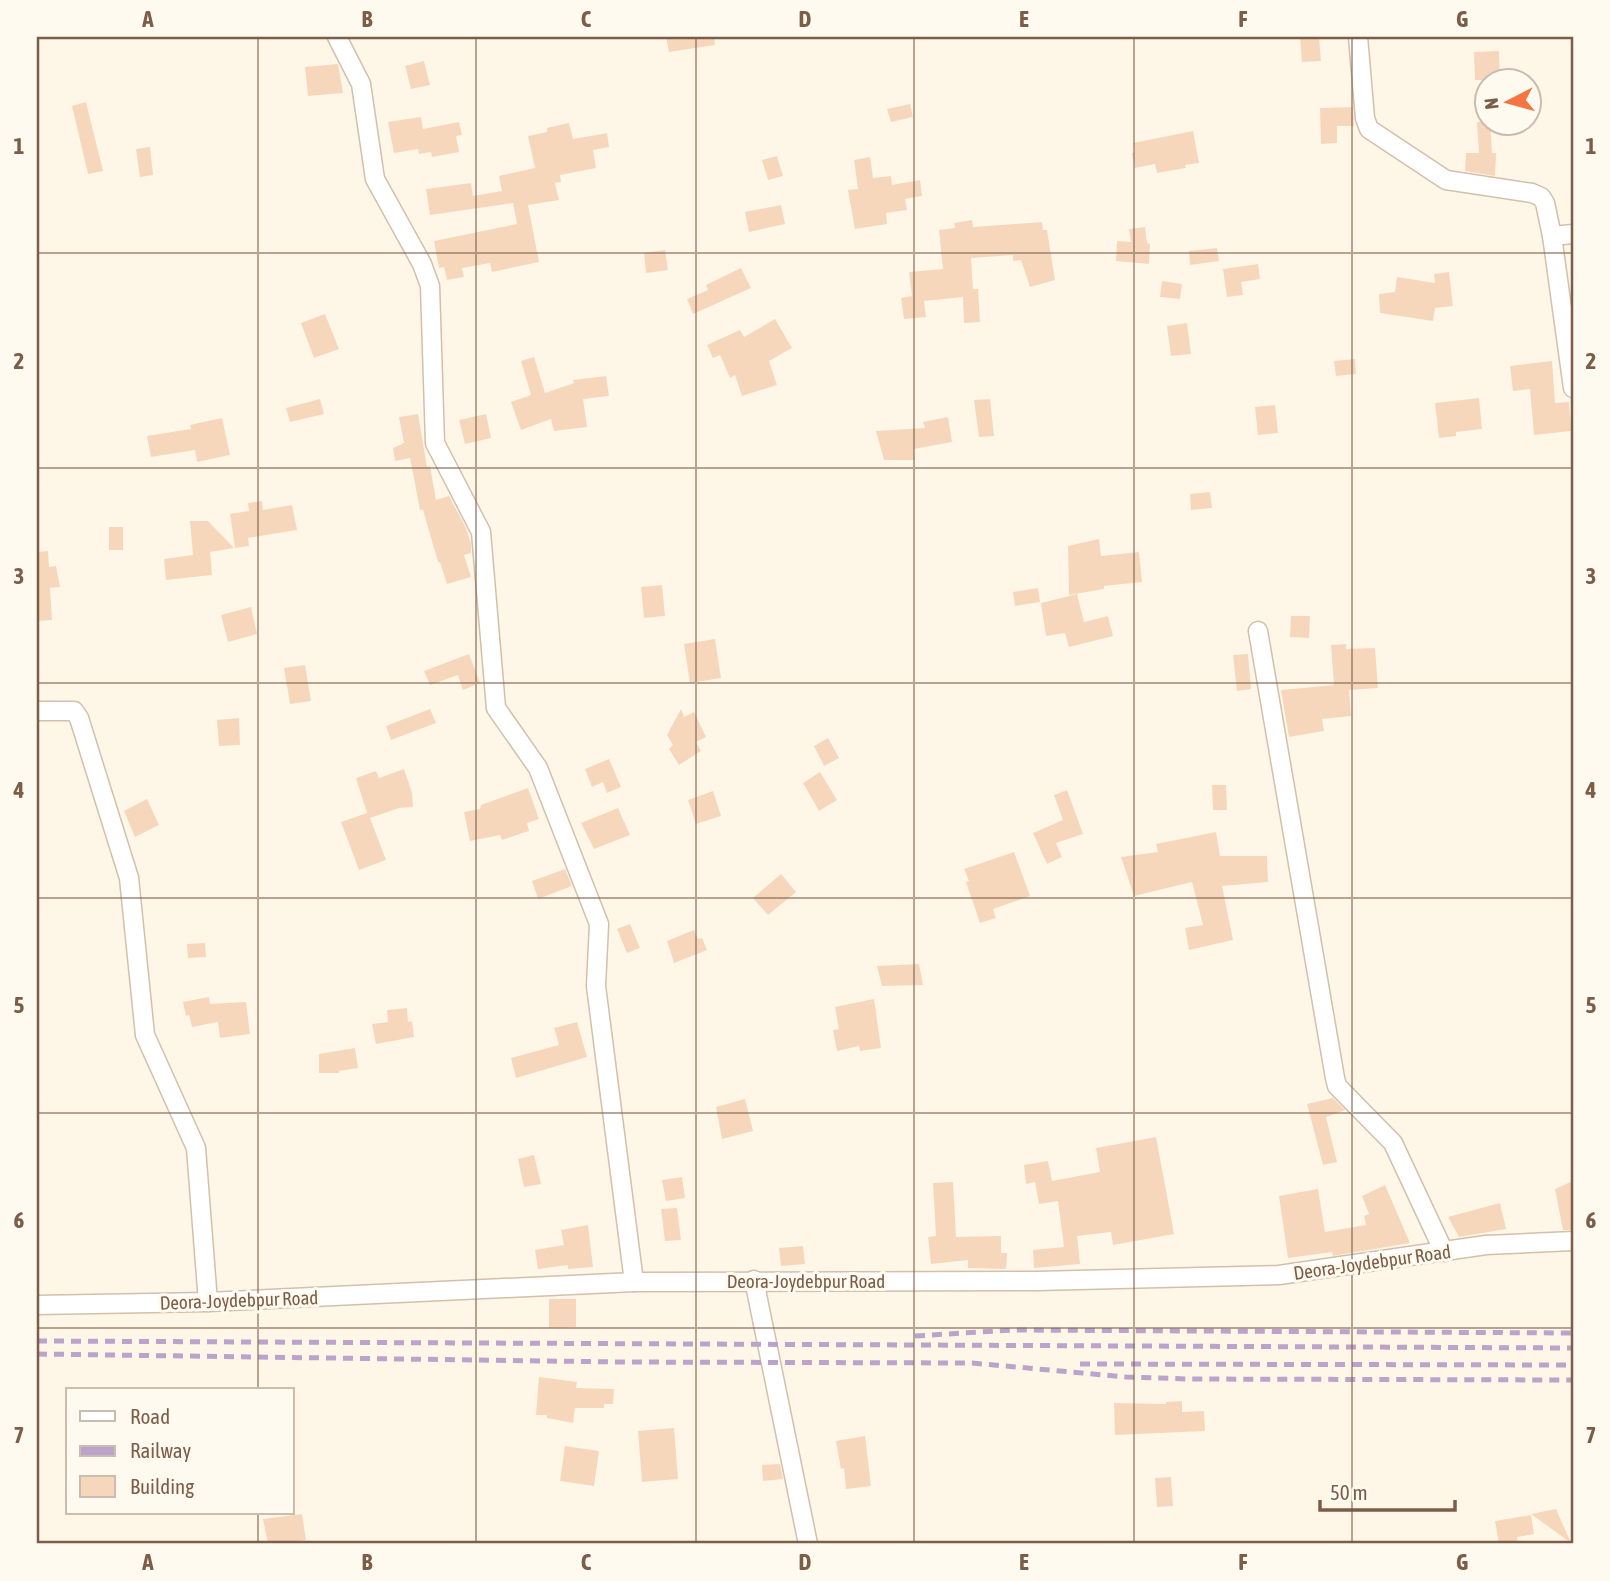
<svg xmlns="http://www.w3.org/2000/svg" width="1610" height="1581" viewBox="0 0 1610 1581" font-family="'Asap Condensed',sans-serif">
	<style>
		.building { fill: #f7d7bc }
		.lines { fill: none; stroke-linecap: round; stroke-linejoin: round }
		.minor-casing { stroke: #d3bfab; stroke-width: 21 }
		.minor { stroke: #fff; stroke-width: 18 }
		.rail { stroke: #bba3cb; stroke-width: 5; stroke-dasharray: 10 7; stroke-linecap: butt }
		.grid { fill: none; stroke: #7c5e48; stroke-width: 2; stroke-opacity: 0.55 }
		.labels { text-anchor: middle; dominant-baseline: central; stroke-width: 6; stroke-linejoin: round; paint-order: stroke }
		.street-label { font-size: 19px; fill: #7c5e48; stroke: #fffaf0 }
		.neatline { fill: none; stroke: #7c5e48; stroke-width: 2.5 }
		.grid-label { font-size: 23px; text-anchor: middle; font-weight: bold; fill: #7c5e48 }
	</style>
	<rect width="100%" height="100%" fill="#fef7e7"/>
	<g class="building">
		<polygon points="666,37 714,37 715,45 669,52"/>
		<polygon points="1300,37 1319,37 1321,61 1302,62"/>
		<polygon points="1499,51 1500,80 1475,80 1474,52"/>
		<polygon points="424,61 430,85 411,89 405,66"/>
		<polygon points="338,64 343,93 308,96 305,67"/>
		<polygon points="86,102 103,171 88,174 72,106"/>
		<polygon points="910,104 913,117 891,122 887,109"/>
		<polygon points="1353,107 1354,126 1337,126 1337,143 1321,144 1320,108"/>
		<polygon points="421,117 423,129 459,122 462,135 456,136 459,152 432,157 431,152 419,154 418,149 394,153 388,122"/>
		<polygon points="1477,122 1490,122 1492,153 1496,153 1495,176 1465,171 1466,153 1479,153"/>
		<polygon points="569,123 573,139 607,133 609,147 593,150 596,168 560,175 561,182 555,183 559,200 528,205 539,262 492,272 490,263 462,268 464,277 447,280 444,267 439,268 434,241 517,224 513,203 430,215 426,189 471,183 473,196 502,191 499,176 535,168 528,136 547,132 547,128"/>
		<polygon points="1193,131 1199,163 1185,165 1186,168 1157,173 1155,164 1135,168 1132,153 1135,152 1133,143"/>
		<polygon points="150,147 153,175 140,177 136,149"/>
		<polygon points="777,156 783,176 768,180 762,160"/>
		<polygon points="870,157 873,178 891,176 892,185 920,180 922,196 905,199 907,210 886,213 887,224 855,229 848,190 858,189 854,160"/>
		<polygon points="781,205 785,224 749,232 745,212"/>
		<polygon points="972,220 973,227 1042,222 1043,230 1047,230 1055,280 1030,287 1021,260 1013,261 1013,255 971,258 973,289 978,289 980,322 964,323 963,297 924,301 926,317 904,319 901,298 912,296 909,272 943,269 939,230 955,228 954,223"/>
		<polygon points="1145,227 1147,243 1150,244 1149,264 1116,261 1117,241 1131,242 1129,229"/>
		<polygon points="1217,248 1219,261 1190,265 1189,251"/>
		<polygon points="665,250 668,270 646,273 644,253"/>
		<polygon points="1258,264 1260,279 1241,282 1243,295 1227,297 1223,269"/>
		<polygon points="741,268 751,288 693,314 687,299 708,290 706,285"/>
		<polygon points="1449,272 1453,306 1435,308 1433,321 1380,313 1379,294 1395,292 1397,277 1435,283 1434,274"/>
		<polygon points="1162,281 1182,284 1180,299 1160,297"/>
		<polygon points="325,314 339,349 314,358 301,323"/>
		<polygon points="775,319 792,348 769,361 777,385 742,396 735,375 730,378 720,355 713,358 707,345 740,330 744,337"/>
		<polygon points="1187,323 1191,354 1171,356 1167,326"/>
		<polygon points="534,357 545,393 574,383 573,380 606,376 609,396 583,399 587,427 554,431 551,419 521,430 511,402 531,395 521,361"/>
		<polygon points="1355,359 1356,374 1336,376 1334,361"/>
		<polygon points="1552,361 1555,403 1569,402 1571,431 1534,435 1530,389 1513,391 1510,366"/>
		<polygon points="1479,398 1482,429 1456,432 1456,436 1439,438 1435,403"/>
		<polygon points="320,399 324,414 290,422 286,408"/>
		<polygon points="990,399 994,436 979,437 974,400"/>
		<polygon points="1275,405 1278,433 1258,435 1255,407"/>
		<polygon points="418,414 427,467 430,466 436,500 449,496 466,528 471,544 471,553 464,555 471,577 447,584 440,562 438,562 423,510 420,510 410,458 395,461 393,448 404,443 399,417"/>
		<polygon points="486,414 491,438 465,444 459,420"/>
		<polygon points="948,417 952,442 914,449 915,460 884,460 876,431 925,428 923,422"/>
		<polygon points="222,418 230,455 197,462 195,450 151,457 147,436 191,429 190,425"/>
		<polygon points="1210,492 1212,508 1191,510 1190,494"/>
		<polygon points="262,501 263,510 292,505 297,530 248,538 249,546 235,548 230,514 249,511 248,503"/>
		<polygon points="190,521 208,521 234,548 210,552 212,575 166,580 164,559 193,555"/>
		<rect x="109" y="527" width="14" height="23"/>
		<polygon points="1099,539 1101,556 1139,552 1142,582 1104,586 1104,589 1069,595 1068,546"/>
		<polygon points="48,551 49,567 56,566 60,587 50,588 52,620 37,621 37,552"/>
		<polygon points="662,585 665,616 644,618 641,587"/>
		<polygon points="1038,588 1040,602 1015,606 1013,592"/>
		<polygon points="1077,594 1084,622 1108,616 1113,636 1069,647 1065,633 1046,636 1041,603"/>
		<polygon points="251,607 257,634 228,642 221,615"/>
		<polygon points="1291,616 1310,616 1309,638 1290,637"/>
		<polygon points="715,639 721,678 690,683 684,644"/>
		<polygon points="1346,644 1346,649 1375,648 1378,688 1349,690 1351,716 1322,719 1324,731 1289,737 1281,690 1334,685 1331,645"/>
		<polygon points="469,654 480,683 463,690 458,675 430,685 424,671"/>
		<polygon points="1248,654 1251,689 1237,691 1233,655"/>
		<polygon points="305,665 311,701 290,704 284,668"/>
		<polygon points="430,709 436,723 391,740 386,726"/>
		<polygon points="681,709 684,717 694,712 706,737 696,742 701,751 679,765 669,749 673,745 667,735"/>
		<polygon points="239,718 240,745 219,746 217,720"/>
		<polygon points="828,738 839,758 824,766 814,746"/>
		<polygon points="609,759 621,787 607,793 603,782 592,787 585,769"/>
		<polygon points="404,769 412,793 413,807 399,808 370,818 386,860 359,870 341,822 367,813 356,778 376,771 379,778"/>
		<polygon points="820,772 837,800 819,811 803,783"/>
		<polygon points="1212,785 1226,785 1227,810 1213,810"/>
		<polygon points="528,788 539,819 527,823 529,831 502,840 500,835 470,841 464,812 480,809 481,805"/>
		<polygon points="1067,790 1083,834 1056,843 1062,857 1047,864 1033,833 1063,820 1054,795"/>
		<polygon points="713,791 721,816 696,824 688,800"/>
		<polygon points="147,799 159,825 135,837 124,811"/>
		<polygon points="618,808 630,835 594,849 581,823"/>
		<polygon points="1216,832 1220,856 1267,856 1268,882 1222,886 1233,940 1189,950 1185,928 1203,925 1192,882 1134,896 1121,857 1158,852 1156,844"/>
		<polygon points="1014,852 1030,896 993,909 996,918 980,923 966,882 969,881 964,869"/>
		<polygon points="565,869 572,886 538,899 532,881"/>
		<polygon points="781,874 796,892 768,915 753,898"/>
		<polygon points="630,924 640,948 627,953 617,929"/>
		<polygon points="694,930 698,939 702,938 707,950 674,963 667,941"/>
		<polygon points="205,943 206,957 188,958 187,944"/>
		<polygon points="919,964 923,985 882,986 877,966"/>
		<polygon points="209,997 210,1004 246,1002 250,1034 220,1038 218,1022 192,1027 189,1015 186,1016 183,1002"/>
		<polygon points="874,999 881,1048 860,1051 859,1046 837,1051 833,1030 839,1029 835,1007"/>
		<polygon points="407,1008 408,1022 412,1021 414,1037 376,1044 372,1024 388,1022 387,1010"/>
		<polygon points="577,1022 587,1057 516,1078 511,1058 559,1045 554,1028"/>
		<polygon points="355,1048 358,1068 339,1071 339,1073 319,1073 319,1054"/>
		<polygon points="1333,1098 1345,1110 1326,1117 1337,1162 1323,1165 1307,1104"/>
		<polygon points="745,1099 753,1131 722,1139 716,1107"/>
		<polygon points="1156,1137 1174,1234 1113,1245 1111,1232 1077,1236 1080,1264 1034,1268 1033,1250 1064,1247 1058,1201 1039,1204 1035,1182 1026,1184 1024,1165 1048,1161 1052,1181 1100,1172 1096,1148"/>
		<polygon points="534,1155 541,1184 524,1187 518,1159"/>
		<polygon points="682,1177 685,1198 666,1201 662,1180"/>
		<polygon points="1573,1181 1573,1230 1563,1230 1555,1189"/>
		<polygon points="953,1182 956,1237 1001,1236 1001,1253 1007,1253 1006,1269 968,1268 968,1260 931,1264 928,1237 936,1236 933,1183"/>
		<polygon points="1385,1185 1410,1243 1333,1256 1332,1252 1288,1258 1279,1196 1318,1189 1325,1232 1366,1225 1364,1216 1369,1214 1362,1196"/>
		<polygon points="1500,1203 1506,1229 1459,1237 1448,1217"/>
		<polygon points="677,1208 681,1240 665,1241 661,1209"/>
		<polygon points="588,1225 593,1267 568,1269 568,1265 538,1269 535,1250 564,1245 561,1230"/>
		<polygon points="803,1246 805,1264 781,1266 779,1248"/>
		<polygon points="549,1299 576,1299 576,1327 549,1328"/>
		<polygon points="539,1377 577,1382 576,1388 614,1389 613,1404 604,1404 604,1408 575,1408 573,1423 547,1418 547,1415 536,1415"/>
		<polygon points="1182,1401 1182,1412 1204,1411 1205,1431 1115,1435 1114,1403 1166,1404 1166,1402"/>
		<polygon points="674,1428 678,1479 642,1482 638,1431"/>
		<polygon points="865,1436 871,1486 846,1489 844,1468 841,1469 836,1441"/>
		<polygon points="565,1446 599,1451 594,1486 560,1481"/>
		<polygon points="780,1464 783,1479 763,1481 762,1465"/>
		<polygon points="1171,1477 1173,1506 1157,1507 1155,1478"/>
		<polygon points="1556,1509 1571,1543 1531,1514"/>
		<polygon points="302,1514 306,1540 295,1542 296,1544 268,1544 263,1519"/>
		<polygon points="1531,1515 1534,1534 1517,1537 1518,1544 1499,1544 1495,1521"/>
	</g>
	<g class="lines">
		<g class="minor-casing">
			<g id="minor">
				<polyline points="337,37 361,84 375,179 422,264 430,286 435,443 481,532 496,708 538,768 599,924 596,986 634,1282"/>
				<polyline points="1358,37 1365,118 1369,129 1446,180 1532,193 1541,197 1545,203 1552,236 1573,388"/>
				<polyline points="1552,236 1573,234"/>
				<polyline points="1258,631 1335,1078 1337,1086 1393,1143 1444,1252"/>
				<polyline points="37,711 74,711 79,718 129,878 145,1035 196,1148 208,1302"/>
				<polyline points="754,1280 808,1544"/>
				<polyline points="37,1305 208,1302 634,1282 1037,1281 1279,1275 1486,1245 1573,1241"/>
			</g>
		</g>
		<use href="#minor" class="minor"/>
		<g class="rail">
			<polyline points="915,1336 1012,1330 1573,1333"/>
			<polyline points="37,1341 1573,1348"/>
			<polyline points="37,1354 620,1362 972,1363 1126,1377 1188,1379 1573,1380"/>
			<polyline points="1080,1364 1573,1365"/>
		</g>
	</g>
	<path class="grid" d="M258 37V1390M476 37V1544M696 37V1544M914 37V1544M1134 37V1544M1352 37V1544M37 253H1573M37 468H1573M37 683H1573M37 898H1573M37 1113H1573M37 1328H1573M258 1513V1544"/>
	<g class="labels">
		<g class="street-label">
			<text transform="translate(1372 1262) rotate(-8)">Deora-Joydebpur Road</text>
			<text x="806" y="1281">Deora-Joydebpur Road</text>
			<text transform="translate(239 1300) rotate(-2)">Deora-Joydebpur Road</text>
		</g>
	</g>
	<rect width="1610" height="1581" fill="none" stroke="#fffaf0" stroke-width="77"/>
	<rect x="66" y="1388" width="228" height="126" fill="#fffaf0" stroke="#cbbcad" stroke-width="2"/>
	<rect x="80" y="1411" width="35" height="10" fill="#ffffff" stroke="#cbbcad" stroke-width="2"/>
	<text x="130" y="1424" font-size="21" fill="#7c5e48">Road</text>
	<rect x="80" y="1446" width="35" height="10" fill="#bba3cb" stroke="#cbbcad" stroke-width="2"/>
	<text x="130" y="1458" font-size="21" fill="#7c5e48">Railway</text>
	<rect x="80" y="1476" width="35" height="21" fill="#f7d7bc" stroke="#cbbcad" stroke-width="2"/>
	<text x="130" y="1494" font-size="21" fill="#7c5e48">Building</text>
	<g transform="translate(1508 102) rotate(264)"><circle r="33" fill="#fffaf0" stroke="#cbbcad" stroke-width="2"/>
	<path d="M0-5L12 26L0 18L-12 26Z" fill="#f47541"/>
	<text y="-10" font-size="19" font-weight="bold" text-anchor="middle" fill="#7c5e48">N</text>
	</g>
	<path d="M1320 1500v10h135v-10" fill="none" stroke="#7c5e48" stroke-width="3.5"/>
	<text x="1330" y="1500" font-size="21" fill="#7c5e48" stroke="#fffaf0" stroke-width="5" paint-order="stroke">50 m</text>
	<rect x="38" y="38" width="1534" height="1504" class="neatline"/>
	<g class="grid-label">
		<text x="148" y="27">A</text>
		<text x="367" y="27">B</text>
		<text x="586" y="27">C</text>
		<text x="805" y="27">D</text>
		<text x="1024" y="27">E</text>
		<text x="1243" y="27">F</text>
		<text x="1462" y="27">G</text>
		<text x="19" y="154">1</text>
		<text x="1591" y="154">1</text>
		<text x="19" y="369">2</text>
		<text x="1591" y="369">2</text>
		<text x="19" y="584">3</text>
		<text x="1591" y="584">3</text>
		<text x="19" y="798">4</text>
		<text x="1591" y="798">4</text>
		<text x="19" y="1013">5</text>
		<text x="1591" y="1013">5</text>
		<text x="19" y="1228">6</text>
		<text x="1591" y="1228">6</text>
		<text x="19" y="1443">7</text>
		<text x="1591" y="1443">7</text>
		<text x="148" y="1570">A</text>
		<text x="367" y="1570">B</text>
		<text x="586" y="1570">C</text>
		<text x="805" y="1570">D</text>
		<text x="1024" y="1570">E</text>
		<text x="1243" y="1570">F</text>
		<text x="1462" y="1570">G</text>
	</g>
</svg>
